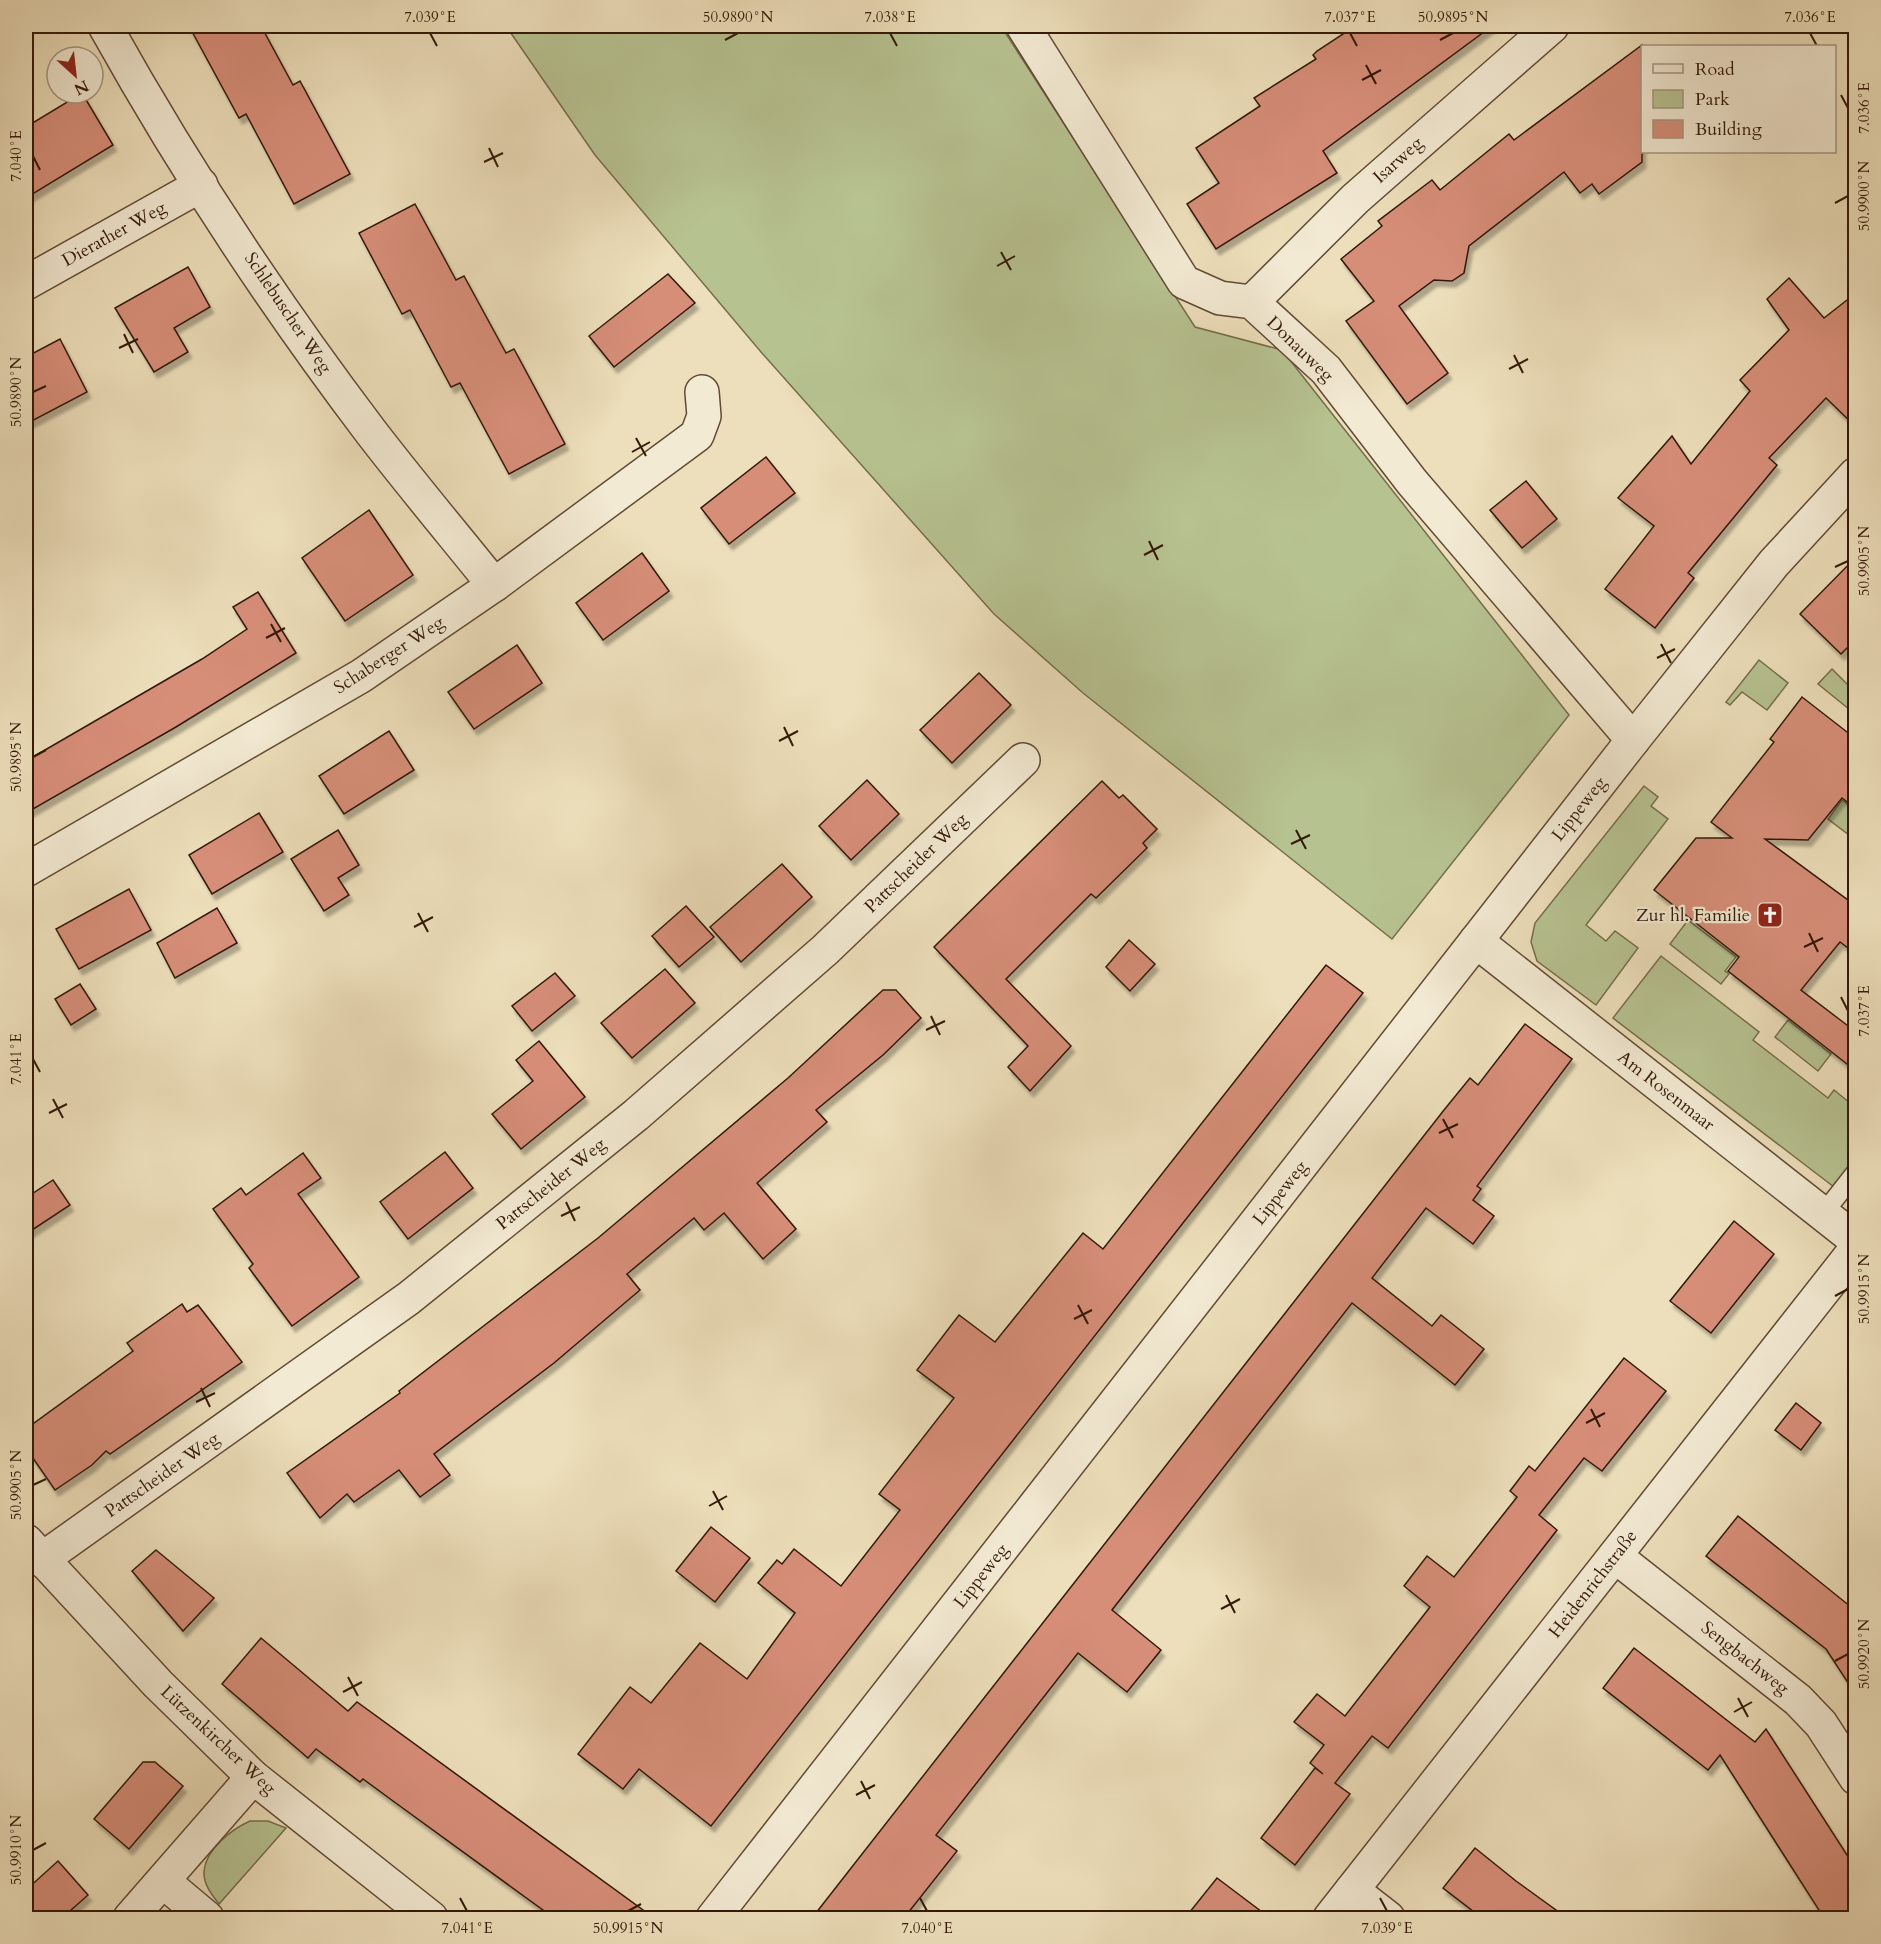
<svg xmlns="http://www.w3.org/2000/svg" width="1881" height="1944" viewBox="0 0 1881 1944" font-family="Cardo,serif">
	<style>
		.green { fill: #b7c291; stroke: #756e4c; stroke-width: 1.5 }
		.building { fill: #d78e79; stroke: #331908; stroke-width: 1.5; filter: url(#shadow) }
		.lines { fill: none; stroke-linecap: round; stroke-linejoin: round }
		.lane-casing { stroke: #624a35; stroke-width: 21 }
		.street-casing { stroke: #624a35; stroke-width: 36 }
		.lane { stroke: #f3ead3; stroke-width: 18 }
		.street { stroke: #f3ead3; stroke-width: 33 }
		.ticks { fill: none; stroke: #331908; stroke-width: 2 }
		.labels { text-anchor: middle; dominant-baseline: central; stroke-width: 4.5; stroke-linejoin: round; paint-order: stroke }
		.street-label { font-size: 18px; fill: #331908; stroke: #f3ead3 }
		.poi-label { font-size: 18px; fill: #331908; stroke: #f3ead3; text-anchor: end }
		.neatline { fill: none; stroke: #331908; stroke-width: 2 }
		.ticks-label { font-size: 15px; text-anchor: middle; fill: #331908 }
	</style>
	<defs>
		<filter id="shadow"><feDropShadow dx="3.5" dy="6" stdDeviation="1.5" flood-color="#0004"/></filter>
	</defs>
	<rect width="100%" height="100%" fill="#eddfbb"/>
	<filter id="stains"><feTurbulence type="fractalNoise" baseFrequency=".00333" numOctaves="4"/><feColorMatrix values="0 0 0 0 .2 0 0 0 0 .09 0 0 0 0 .02 0 0 0 .5 -.17"/></filter>
	<radialGradient id="worn" r=".72"><stop offset=".6" stop-color="#630" stop-opacity="0"/><stop offset="1" stop-color="#630" stop-opacity=".3"/></radialGradient>
	<g class="green">
		<polygon points="506,26 1001,26 1195,327 1282,350 1569,715 1392,939 1083,693 994,614 761,352 595,155"/>
		<polygon points="1759,660 1788,683 1767,710 1742,692 1730,705 1726,702"/>
		<polygon points="1832,669 1855,692 1855,714 1818,684"/>
		<polygon points="1644,786 1658,797 1651,806 1668,819 1586,925 1606,941 1615,931 1638,948 1596,1005 1537,961 1531,942 1535,923"/>
		<polygon points="1842,800 1855,810 1855,834 1849,835 1828,819"/>
		<polygon points="1688,920 1736,957 1725,971 1729,974 1721,984 1670,944"/>
		<polygon points="1661,956 1759,1032 1753,1040 1828,1098 1834,1090 1855,1107 1855,1160 1834,1187 1613,1018"/>
		<polygon points="1788,1020 1831,1054 1818,1071 1775,1037"/>
		<path d="M250 1821H268L286 1828 219 1904C212 1895 203 1884 204 1871 206 1849 232 1829 250 1821Z"/>
	</g>
	<g class="building">
		<polygon points="189,26 261,26 293,85 300,81 350,174 294,204 246,114 239,118"/>
		<polygon points="1355,26 1492,26 1323,151 1337,173 1216,249 1187,204 1219,183 1196,148 1260,106 1254,98 1316,59 1313,55 1317,51"/>
		<polygon points="1642,45 1642,162 1599,194 1592,184 1580,193 1564,172 1469,246 1464,273 1452,281 1434,280 1399,306 1448,373 1407,404 1346,321 1374,301 1341,259 1382,226 1378,221 1432,180 1440,190 1509,134 1514,140"/>
		<polygon points="82,93 113,145 26,198 26,127"/>
		<polygon points="415,204 456,280 464,276 506,353 514,349 565,444 509,474 460,383 451,387 410,310 402,314 359,233"/>
		<polygon points="188,267 210,307 174,328 188,352 154,372 115,308"/>
		<polygon points="668,274 695,303 614,367 589,336"/>
		<polygon points="1789,278 1824,318 1856,293 1856,427 1826,398 1769,458 1777,465 1688,573 1694,578 1655,628 1605,589 1654,526 1618,498 1672,436 1691,464 1750,391 1740,380 1789,330 1767,299"/>
		<polygon points="60,339 87,392 26,424 26,357"/>
		<polygon points="766,457 795,493 729,544 701,508"/>
		<polygon points="1526,481 1557,519 1522,548 1490,510"/>
		<polygon points="369,510 413,575 345,621 302,558"/>
		<polygon points="642,553 669,591 603,640 576,603"/>
		<polygon points="1856,557 1856,639 1841,654 1800,614"/>
		<polygon points="258,592 296,653 176,727 26,813 26,761 202,659 247,629 233,607"/>
		<polygon points="517,645 542,683 474,729 448,692"/>
		<polygon points="979,673 1011,705 952,763 920,730"/>
		<polygon points="1802,697 1856,739 1856,809 1842,798 1808,840 1765,839 1856,906 1856,954 1840,942 1801,990 1856,1032 1856,1071 1728,971 1739,957 1654,890 1696,838 1732,838 1711,822 1774,742 1770,739"/>
		<polygon points="389,731 414,770 344,814 319,776"/>
		<polygon points="867,780 899,814 851,860 819,826"/>
		<polygon points="1102,781 1119,798 1123,795 1157,829 1143,843 1147,848 1096,898 1091,894 1006,979 1071,1046 1030,1091 1008,1067 1028,1046 934,947"/>
		<polygon points="259,813 283,852 212,894 189,855"/>
		<polygon points="338,830 359,865 338,878 349,895 324,911 291,859"/>
		<polygon points="782,864 812,897 741,962 710,927"/>
		<polygon points="129,889 151,930 79,969 56,929"/>
		<polygon points="686,906 714,937 679,967 652,936"/>
		<polygon points="217,908 237,943 175,978 157,943"/>
		<polygon points="1129,940 1155,964 1130,991 1106,967"/>
		<polygon points="1326,965 1363,993 711,1826 639,1769 623,1789 578,1754 630,1687 651,1703 700,1643 747,1679 795,1613 758,1583 777,1560 782,1564 794,1549 841,1586 900,1510 879,1494 954,1398 917,1370 959,1315 995,1342 1083,1233 1103,1249"/>
		<polygon points="665,969 695,1003 632,1058 601,1023"/>
		<polygon points="555,973 575,996 532,1031 512,1006"/>
		<polygon points="80,984 96,1009 71,1025 55,999"/>
		<polygon points="883,990 896,990 921,1018 883,1055 816,1110 827,1122 757,1183 796,1229 763,1259 724,1213 704,1230 694,1218 627,1274 640,1290 554,1363 434,1454 450,1475 420,1497 399,1470 354,1502 347,1494 320,1518 287,1473 400,1393 399,1391 598,1238 788,1078"/>
		<polygon points="1525,1024 1572,1059 1477,1186 1481,1189 1473,1200 1494,1216 1473,1244 1426,1208 1372,1278 1432,1326 1441,1315 1484,1349 1455,1385 1352,1303 1112,1610 1161,1650 1127,1692 1078,1653 936,1835 957,1851 904,1918 812,1918 1444,1110 1470,1078 1478,1085"/>
		<polygon points="539,1041 585,1097 521,1149 492,1114 533,1081 516,1060"/>
		<polygon points="445,1152 473,1188 408,1239 380,1202"/>
		<polygon points="303,1153 321,1178 298,1194 359,1277 292,1326 249,1268 253,1264 213,1209 241,1188 246,1195"/>
		<polygon points="53,1180 70,1205 26,1234 26,1198"/>
		<polygon points="1734,1221 1774,1254 1711,1333 1670,1301"/>
		<polygon points="182,1304 187,1312 198,1305 242,1362 110,1454 106,1451 92,1465 55,1490 26,1448 26,1429 133,1351 127,1343"/>
		<polygon points="1624,1358 1666,1391 1602,1471 1584,1458 1539,1515 1557,1530 1388,1748 1372,1736 1335,1783 1350,1794 1295,1865 1261,1838 1315,1768 1323,1774 1310,1763 1324,1745 1294,1722 1317,1694 1345,1716 1430,1607 1404,1586 1427,1556 1454,1577 1517,1497 1510,1491 1529,1466 1535,1471"/>
		<polygon points="1796,1403 1821,1423 1801,1450 1775,1430"/>
		<polygon points="1738,1516 1856,1611 1856,1695 1826,1649 1706,1556"/>
		<polygon points="711,1527 750,1558 715,1602 676,1571"/>
		<polygon points="156,1550 214,1598 183,1631 132,1571"/>
		<polygon points="261,1638 348,1711 357,1702 654,1918 554,1918 393,1801 363,1779 360,1782 316,1749 308,1758 222,1684"/>
		<polygon points="1634,1648 1755,1742 1766,1729 1856,1869 1856,1918 1824,1918 1720,1755 1708,1770 1603,1688"/>
		<polygon points="143,1762 155,1762 183,1786 129,1849 94,1819"/>
		<polygon points="1475,1848 1516,1881 1567,1918 1482,1918 1443,1888"/>
		<polygon points="58,1861 88,1895 62,1918 26,1918 26,1890"/>
		<polygon points="1217,1878 1270,1918 1185,1918"/>
	</g>
	<g class="lines">
		<g class="lane-casing">
			<polyline id="lane" points="1823,1214 1856,1172"/>
		</g>
		<g class="street-casing">
			<g id="street">
				<path d="M105 26C183 166 274 304 371 432 411 484 453 534 494 585"/>
				<polyline points="1023,26 1184,282 1220,298 1252,302 1326,370 1412,482 1633,740"/>
				<polyline points="26,283 201,185"/>
				<polyline points="1252,302 1355,199 1552,26"/>
				<polyline points="26,870 361,676 494,585 697,435 704,416 702,392"/>
				<polyline points="1476,941 1856,1240"/>
				<polyline points="26,1541 158,1684 253,1777 431,1918"/>
				<polyline points="1615,1556 1798,1700 1821,1724 1856,1778"/>
				<polyline points="41,1560 409,1298 636,1115 825,950 1023,760"/>
				<polyline points="164,1882 207,1918"/>
				<polyline points="1352,1890 1388,1918"/>
				<polyline points="130,1918 253,1777"/>
				<polyline points="713,1918 1633,740 1774,563 1856,474"/>
				<polyline points="1330,1918 1856,1249"/>
			</g>
		</g>
		<use href="#lane" class="lane"/>
		<use href="#street" class="street"/>
	</g>
	<path class="ticks" d="M430 33 437 46M890 33 897 46M1350 33 1357 46M1810 33 1817 46M725 40 738 33M1440 40 1453 33M1366 65 1376 84M1362 80 1381 70M1841 95 1848 108M489 148 498 167M33 156 40 170M484 162 503 153M1835 203 1848 196M1001 252 1011 270M997 266 1015 256M124 334 133 353M119 348 138 339M1514 355 1523 373M1509 369 1528 359M33 392 46 386M636 438 646 456M632 452 650 442M1149 541 1158 560M1144 555 1163 545M1835 567 1848 561M271 624 281 642M266 638 285 628M1661 644 1671 663M1657 658 1675 649M784 727 793 746M779 741 798 731M33 757 46 750M1296 830 1306 849M1291 844 1310 835M418 913 428 932M414 927 433 917M1809 933 1818 952M1804 947 1823 938M1841 997 1848 1011M931 1016 940 1035M926 1030 945 1021M33 1059 40 1072M53 1099 63 1118M49 1113 67 1104M1443 1119 1453 1138M1439 1133 1458 1124M566 1202 575 1221M561 1216 580 1207M1835 1296 1848 1289M1078 1305 1088 1324M1074 1319 1092 1310M201 1388 210 1407M196 1402 215 1393M1591 1409 1600 1427M1586 1423 1605 1413M33 1485 46 1479M713 1491 723 1510M709 1506 727 1496M1226 1595 1235 1613M1221 1609 1240 1599M1835 1661 1848 1654M348 1677 358 1696M343 1692 362 1682M1738 1698 1748 1717M1734 1712 1752 1702M861 1781 870 1799M856 1795 875 1785M33 1850 46 1843M460 1898 467 1911M920 1898 927 1911M1380 1898 1387 1911M628 1911 641 1904"/>
	<defs>
		<g id="church-square" transform="scale(1.35)"><rect x="-9" y="-9" width="18" height="18" rx="4" fill="#8f2418" stroke="#f3ead3"/><path d="M-1.2-6h2.4v3.5h3.3v2.4h-3.3V6h-2.4V-.1h-3.3v-2.4h3.3Z" fill="#fff"/></g>
	</defs>
	<g fill-rule="evenodd">
		<use href="#church-square" x="1770" y="915"/>
	</g>
	<g class="labels">
		<g class="street-label">
			<text transform="translate(1398 160) rotate(-42)">Isarweg</text>
			<text transform="translate(114 234) rotate(-29)">Dierather Weg</text>
			<text transform="translate(288 313) rotate(56)">Schlebuscher Weg</text>
			<text transform="translate(1300 349) rotate(44)">Donauweg</text>
			<text transform="translate(389 655) rotate(-33)">Schaberger Weg</text>
			<text transform="translate(1579 809) rotate(-52)">Lippeweg</text>
			<text transform="translate(916 863) rotate(-44)">Pattscheider Weg</text>
			<text transform="translate(1666 1091) rotate(38)">Am Rosenmaar</text>
			<text transform="translate(551 1184) rotate(-39)">Pattscheider Weg</text>
			<text transform="translate(1280 1193) rotate(-52)">Lippeweg</text>
			<text transform="translate(162 1475) rotate(-35)">Pattscheider Weg</text>
			<text transform="translate(981 1576) rotate(-52)">Lippeweg</text>
			<text transform="translate(1593 1584) rotate(-52)">Heidenrichstraße</text>
			<text transform="translate(1745 1658) rotate(38)">Sengbachweg</text>
			<text transform="translate(218 1740) rotate(43)">Lützenkircher Weg</text>
		</g>
		<g class="poi-label">
			<text x="1750" y="915">Zur hl. Familie</text>
		</g>
	</g>
	<rect width="1881" height="1944" fill="none" stroke="#eddfbb" stroke-width="66"/>
	<rect x="1641" y="45" width="195" height="108" fill="#f3ead3" stroke="#a69682" stroke-width="1.5"/>
	<rect x="1653" y="64" width="30" height="9" fill="#f3ead3" stroke="#a69682" stroke-width="1.5"/>
	<text x="1695" y="75" font-size="18" fill="#331908">Road</text>
	<rect x="1653" y="90" width="30" height="18" fill="#b7c291" stroke="#a69682" stroke-width="1.5"/>
	<text x="1695" y="105" font-size="18" fill="#331908">Park</text>
	<rect x="1653" y="120" width="30" height="18" fill="#d78e79" stroke="#a69682" stroke-width="1.5"/>
	<text x="1695" y="135" font-size="18" fill="#331908">Building</text>
	<g transform="translate(75 75) rotate(153)"><circle r="28" fill="#f3ead3" stroke="#a69682" stroke-width="1.5"/>
	<path d="M0-4.5L10 22L0 15L-10 22Z" fill="#8f2418"/>
	<text y="-9" font-size="16" font-weight="bold" text-anchor="middle" fill="#331908">N</text>
	</g>
	<rect x="33" y="33" width="1815" height="1878" class="neatline"/>
	<g class="ticks-label">
		<text x="430" y="22">7.039°E</text>
		<text x="738" y="22">50.9890°N</text>
		<text x="890" y="22">7.038°E</text>
		<text x="1350" y="22">7.037°E</text>
		<text x="1453" y="22">50.9895°N</text>
		<text x="1810" y="22">7.036°E</text>
		<text transform="translate(1864 108) rotate(-90)" y="5">7.036°E</text>
		<text transform="translate(16 156) rotate(-90)" y="5">7.040°E</text>
		<text transform="translate(1864 196) rotate(-90)" y="5">50.9900°N</text>
		<text transform="translate(16 392) rotate(-90)" y="5">50.9890°N</text>
		<text transform="translate(1864 561) rotate(-90)" y="5">50.9905°N</text>
		<text transform="translate(16 757) rotate(-90)" y="5">50.9895°N</text>
		<text transform="translate(1864 1011) rotate(-90)" y="5">7.037°E</text>
		<text transform="translate(16 1059) rotate(-90)" y="5">7.041°E</text>
		<text transform="translate(1864 1289) rotate(-90)" y="5">50.9915°N</text>
		<text transform="translate(16 1485) rotate(-90)" y="5">50.9905°N</text>
		<text transform="translate(1864 1654) rotate(-90)" y="5">50.9920°N</text>
		<text transform="translate(16 1850) rotate(-90)" y="5">50.9910°N</text>
		<text x="467" y="1933">7.041°E</text>
		<text x="628" y="1933">50.9915°N</text>
		<text x="927" y="1933">7.040°E</text>
		<text x="1387" y="1933">7.039°E</text>
	</g>
	<rect width="100%" height="100%" filter="url(#stains)"/>
	<rect width="100%" height="100%" fill="url(#worn)"/>
</svg>
